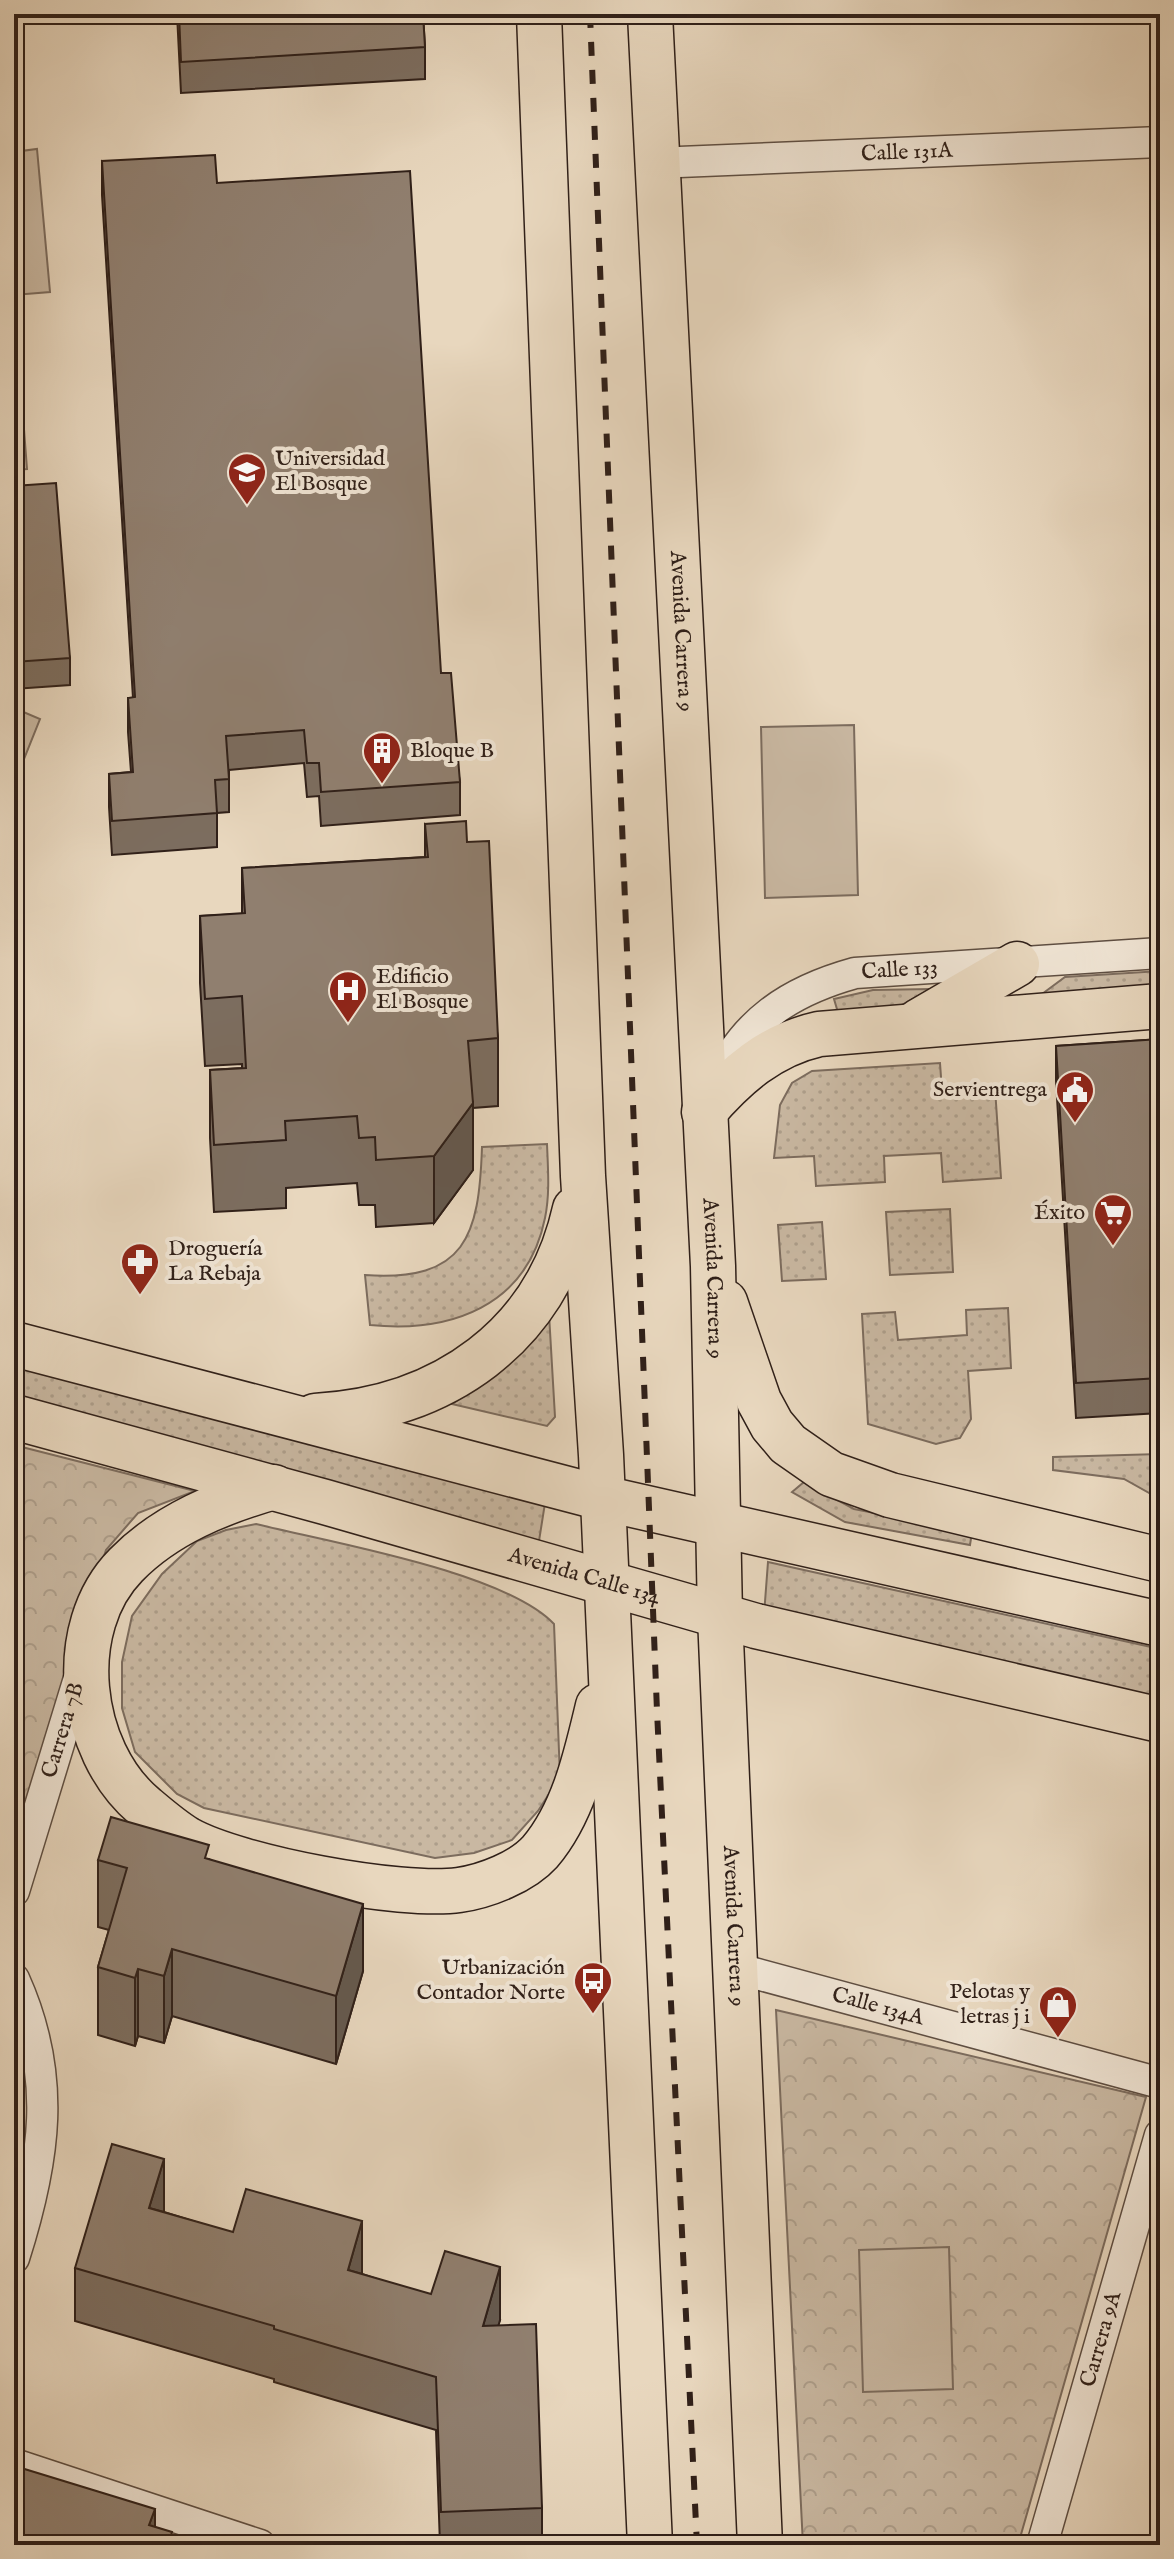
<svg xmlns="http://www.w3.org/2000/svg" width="1174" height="2559" viewBox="0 0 1174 2559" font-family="'IM FELL English',serif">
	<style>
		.grass { fill: url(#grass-dots); stroke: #7c6c5e; stroke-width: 2 }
		.forest { fill: url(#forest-crowns); stroke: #7c6c5e; stroke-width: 2 }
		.pitch { fill: #c9b8a2; stroke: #7c6c5e; stroke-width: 2 }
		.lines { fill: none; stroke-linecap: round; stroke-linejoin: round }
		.minor-casing { stroke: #5e4e42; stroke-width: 33 }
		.primary-casing { stroke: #302019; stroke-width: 47 }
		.minor { stroke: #f0e5d5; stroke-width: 30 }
		.primary { stroke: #e8d7be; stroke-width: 44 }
		.rail { stroke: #302019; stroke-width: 6; stroke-dasharray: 14 14; stroke-linecap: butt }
		.wall { fill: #7c6d5f; stroke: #302019; stroke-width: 2 }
		.shaded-wall { fill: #65594e; stroke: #302019; stroke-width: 2 }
		.building { fill: #907f6f; stroke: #302019; stroke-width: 2 }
		.labels { text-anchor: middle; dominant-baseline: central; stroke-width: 8; stroke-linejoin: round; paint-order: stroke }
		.street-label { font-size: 22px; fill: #302019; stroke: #f0e5d5 }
		.poi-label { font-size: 22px; fill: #302019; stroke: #f0e5d5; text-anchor: start }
	</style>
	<defs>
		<pattern id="grass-dots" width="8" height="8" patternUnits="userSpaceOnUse" patternTransform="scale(2)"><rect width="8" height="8" fill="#c9b8a2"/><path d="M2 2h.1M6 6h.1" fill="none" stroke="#ad9e8b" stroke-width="1.8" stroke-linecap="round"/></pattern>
		<pattern id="forest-crowns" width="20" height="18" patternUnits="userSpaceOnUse" patternTransform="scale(2)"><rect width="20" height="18" fill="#c9b8a2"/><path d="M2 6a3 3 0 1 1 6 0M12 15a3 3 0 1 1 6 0" fill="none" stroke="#ad9e8b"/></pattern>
	</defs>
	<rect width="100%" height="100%" fill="#e8d7be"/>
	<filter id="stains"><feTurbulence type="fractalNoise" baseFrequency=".0025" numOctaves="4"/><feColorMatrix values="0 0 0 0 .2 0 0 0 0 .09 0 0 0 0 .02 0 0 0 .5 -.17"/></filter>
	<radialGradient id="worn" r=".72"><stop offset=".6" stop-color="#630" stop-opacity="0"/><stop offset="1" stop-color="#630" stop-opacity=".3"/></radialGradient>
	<g class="grass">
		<polygon points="1160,971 1160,987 1042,994 1065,977"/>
		<polygon points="931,989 884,1015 839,1016 834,999 873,990"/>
		<polygon points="940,1063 942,1091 995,1088 1001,1178 943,1182 941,1153 884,1156 885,1182 816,1186 814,1156 774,1158 780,1105 792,1083 812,1071"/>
		<path d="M547 1144C548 1169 550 1194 545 1218 527 1307 450 1333 370 1325L365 1275C466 1282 479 1236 482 1147Z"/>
		<polygon points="950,1209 953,1272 890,1275 886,1212"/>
		<polygon points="822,1222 826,1279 782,1281 778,1225"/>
		<polygon points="1008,1308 1011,1368 968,1371 971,1419 960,1438 936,1444 868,1424 862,1314 895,1312 898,1340 967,1335 966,1310"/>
		<polygon points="549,1314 555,1417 547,1426 452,1404 496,1373"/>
		<polygon points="14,1364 545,1503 539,1541 14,1405"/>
		<polygon points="1160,1454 1160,1499 1124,1479 1053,1470 1053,1457"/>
		<polygon points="804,1482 854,1509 972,1532 970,1545 845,1522 792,1492"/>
		<path d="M256 1524C329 1542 505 1572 554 1624L560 1777 538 1811 512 1840 474 1853 435 1858 204 1808 177 1794 135 1752 122 1708V1662L132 1616 162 1574 197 1541 226 1530Z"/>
		<polygon points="768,1562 1160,1649 1160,1706 764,1615"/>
	</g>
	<g class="forest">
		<polygon points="14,1445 195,1491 138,1513 106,1550 14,1839"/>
		<polygon points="776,2010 1146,2097 1018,2545 803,2545"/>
	</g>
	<g class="pitch">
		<polygon points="37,149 50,292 14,295 14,152"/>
		<polygon points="17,336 27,469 14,470 14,337"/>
		<polygon points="14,708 40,719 14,784"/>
		<polygon points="854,725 858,895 765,898 761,727"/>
		<polygon points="949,2247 953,2389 863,2392 859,2250"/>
	</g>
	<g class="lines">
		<g class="minor-casing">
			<g id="minor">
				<path id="s1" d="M655 163 1160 142"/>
				<path id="s2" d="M714 1088C741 1022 790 991 855 973L1160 953"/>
				<path id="s3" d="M14 1891 80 1675"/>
				<path id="s4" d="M735 1968 1160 2083"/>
				<path d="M14 1979C58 2076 45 2161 14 2258"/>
				<polyline points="14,2464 260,2545"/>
				<path id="s5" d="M1042 2545 1160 2135"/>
			</g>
		</g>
		<g class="primary-casing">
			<g id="primary">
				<polyline points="539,14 583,1176 601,1455 650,2545"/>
				<path id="s6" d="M650 14 713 1266 720 1616 760 2545"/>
				<polyline points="919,1021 1017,964"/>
				<path d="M704 1112C736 1075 770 1045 819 1034L1160 1006"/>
				<polyline points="725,1302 759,1401 772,1425 788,1444 831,1474 890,1495 1160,1560"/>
				<polyline points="14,1344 602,1498 1160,1624"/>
				<path d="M315 1416C443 1409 547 1336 575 1209"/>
				<path id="s7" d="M14 1417 325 1502 756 1626 1160 1720"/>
				<path d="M274 1487C221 1502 166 1524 126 1565 64 1628 78 1750 144 1806 157 1817 172 1830 187 1839 239 1868 401 1898 459 1890 486 1886 522 1872 540 1852 574 1812 586 1756 598 1706"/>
			</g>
		</g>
		<use href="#minor" class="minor"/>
		<use href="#primary" class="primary"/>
		<polyline class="rail" points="590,14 657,1711 697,2545"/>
	</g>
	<g class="wall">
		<polygon points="177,14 423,14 425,47 425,79 181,93"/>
		<polygon points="102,161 217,183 441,673 460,782 460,815 321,826 319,796 307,797 304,763 229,770 229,812 217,813 217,847 112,855 109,807 109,774 131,772 128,732 128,698 133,698 102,195"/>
		<polygon points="14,486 70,658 70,685 14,689"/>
		<polygon points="425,824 467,842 498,1038 498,1106 473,1108 473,1170 434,1223 376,1227 375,1205 359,1205 357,1183 286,1188 286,1208 214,1212 210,1138 210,1070 242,1068 242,1064 205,1066 200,983 200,916 242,914 242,868 425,857"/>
		<polygon points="1160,1039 1160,1413 1076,1418 1056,1081 1056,1046"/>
		<polygon points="209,1859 363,1971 336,2064 172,2016 164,2043 138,2036 135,2046 98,2035 98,1967 109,1930 98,1927 98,1860"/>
		<polygon points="164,2212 362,2274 500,2320 498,2325 542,2508 542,2545 440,2545 436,2430 274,2382 274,2379 75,2321 75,2268"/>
	</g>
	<g class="shaded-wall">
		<polygon points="473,1103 473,1170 434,1223 434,1156"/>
		<polygon points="363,1904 363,1971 336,2064 336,1996"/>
		<polygon points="172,1949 172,2016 164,2043 164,1976"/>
		<polygon points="138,1969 138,2036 135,2046 135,1978"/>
		<polygon points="164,2159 164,2212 149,2208"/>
		<polygon points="362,2221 362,2274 348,2270"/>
		<polygon points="500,2267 500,2320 483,2379 483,2326"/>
		<polygon points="155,2509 155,2545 149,2525"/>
	</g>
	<g class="building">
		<polygon points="179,14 423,14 425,47 181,62"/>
		<polygon points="215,155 217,183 410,171 441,673 451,673 460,782 321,792 319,763 307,763 304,730 226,736 229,779 215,780 217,813 112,821 109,774 133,772 128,698 135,697 102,161"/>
		<polygon points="56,483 70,658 14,662 14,486"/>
		<polygon points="466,821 467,842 489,841 498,1038 468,1041 473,1103 434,1156 376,1160 375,1137 359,1138 357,1116 285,1121 286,1140 214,1145 210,1070 246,1068 242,996 205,999 200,916 245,913 242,868 428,857 425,824"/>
		<polygon points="1160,1039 1160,1378 1076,1383 1056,1046"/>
		<polygon points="111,1817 209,1845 205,1858 363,1904 336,1996 172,1949 164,1976 138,1969 135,1978 98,1967 127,1868 98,1860"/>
		<polygon points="112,2144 164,2159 149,2208 233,2232 246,2189 362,2221 348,2270 431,2294 445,2251 500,2267 483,2326 536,2324 542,2508 441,2512 436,2377 274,2329 274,2326 75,2268"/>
		<polygon points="18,2467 155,2509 149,2525 172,2532 168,2545 14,2545 14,2480"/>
	</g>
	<defs>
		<g id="university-pin" transform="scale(2)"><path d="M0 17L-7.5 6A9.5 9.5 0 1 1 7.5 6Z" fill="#8f2418" stroke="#f0e5d5"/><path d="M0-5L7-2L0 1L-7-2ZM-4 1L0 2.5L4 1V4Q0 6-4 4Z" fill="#fff"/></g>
		<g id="building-pin" transform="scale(2)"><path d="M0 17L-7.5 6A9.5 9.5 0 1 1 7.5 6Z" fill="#8f2418" stroke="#f0e5d5"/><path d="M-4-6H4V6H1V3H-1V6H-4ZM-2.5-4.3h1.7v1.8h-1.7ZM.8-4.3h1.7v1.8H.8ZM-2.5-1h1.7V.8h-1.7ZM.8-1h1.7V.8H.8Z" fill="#fff"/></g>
		<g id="hospital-pin" transform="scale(2)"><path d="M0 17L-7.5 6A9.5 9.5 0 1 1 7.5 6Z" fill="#8f2418" stroke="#f0e5d5"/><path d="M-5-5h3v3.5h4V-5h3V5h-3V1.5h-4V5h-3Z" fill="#fff"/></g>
		<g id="civic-pin" transform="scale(2)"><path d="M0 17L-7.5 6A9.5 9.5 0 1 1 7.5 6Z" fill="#8f2418" stroke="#f0e5d5"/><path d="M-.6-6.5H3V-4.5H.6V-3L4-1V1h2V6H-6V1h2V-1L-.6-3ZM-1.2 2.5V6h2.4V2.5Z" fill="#fff"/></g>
		<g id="supermarket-pin" transform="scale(2)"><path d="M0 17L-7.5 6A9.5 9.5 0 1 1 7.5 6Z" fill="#8f2418" stroke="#f0e5d5"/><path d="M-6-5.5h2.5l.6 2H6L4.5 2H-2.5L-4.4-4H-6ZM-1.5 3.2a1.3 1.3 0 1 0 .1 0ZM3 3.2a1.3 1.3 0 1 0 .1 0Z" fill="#fff"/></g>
		<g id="pharmacy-pin" transform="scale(2)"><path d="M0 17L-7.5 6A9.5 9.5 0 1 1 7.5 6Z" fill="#8f2418" stroke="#f0e5d5"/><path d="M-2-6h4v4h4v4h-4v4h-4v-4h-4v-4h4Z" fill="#fff"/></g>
		<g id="bus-pin" transform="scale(2)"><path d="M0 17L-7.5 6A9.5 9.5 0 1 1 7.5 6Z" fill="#8f2418" stroke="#f0e5d5"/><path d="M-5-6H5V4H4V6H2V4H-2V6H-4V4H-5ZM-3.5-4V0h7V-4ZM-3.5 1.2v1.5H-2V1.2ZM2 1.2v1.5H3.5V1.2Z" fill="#fff"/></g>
		<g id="shop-pin" transform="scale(2)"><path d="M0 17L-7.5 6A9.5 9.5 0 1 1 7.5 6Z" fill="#8f2418" stroke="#f0e5d5"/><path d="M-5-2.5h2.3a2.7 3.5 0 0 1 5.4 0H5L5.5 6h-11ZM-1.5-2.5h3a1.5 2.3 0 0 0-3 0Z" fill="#fff"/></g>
	</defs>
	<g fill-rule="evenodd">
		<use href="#university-pin" x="247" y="472"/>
		<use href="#building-pin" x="382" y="751"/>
		<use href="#hospital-pin" x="348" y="990"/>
		<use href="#civic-pin" x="1075" y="1090"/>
		<use href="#supermarket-pin" x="1113" y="1213"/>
		<use href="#pharmacy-pin" x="140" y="1262"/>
		<use href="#bus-pin" x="593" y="1981"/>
		<use href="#shop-pin" x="1058" y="2005"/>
	</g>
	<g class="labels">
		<g class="street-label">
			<text stroke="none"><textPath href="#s1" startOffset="252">Calle 131A</textPath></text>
			<text stroke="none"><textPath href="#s6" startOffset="618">Avenida Carrera 9</textPath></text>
			<text stroke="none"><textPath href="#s2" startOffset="234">Calle 133</textPath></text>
			<text stroke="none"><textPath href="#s6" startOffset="1266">Avenida Carrera 9</textPath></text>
			<text stroke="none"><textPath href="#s7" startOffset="592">Avenida Calle 134</textPath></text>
			<text stroke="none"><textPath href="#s3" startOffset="168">Carrera 7B</textPath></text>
			<text stroke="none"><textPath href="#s6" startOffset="1914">Avenida Carrera 9</textPath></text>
			<text stroke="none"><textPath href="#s4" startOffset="148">Calle 134A</textPath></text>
			<text stroke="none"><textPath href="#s5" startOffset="214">Carrera 9A</textPath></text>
		</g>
		<g class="poi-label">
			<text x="275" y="459">Universidad<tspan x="275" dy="25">El Bosque</tspan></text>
			<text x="410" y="751">Bloque B</text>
			<text x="376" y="977">Edificio<tspan x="376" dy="25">El Bosque</tspan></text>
			<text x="1047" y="1090" text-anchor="end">Servientrega</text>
			<text x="1085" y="1213" text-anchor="end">Éxito</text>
			<text x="168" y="1249">Droguería<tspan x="168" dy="25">La Rebaja</tspan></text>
			<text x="565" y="1968" text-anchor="end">Urbanización<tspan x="565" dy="25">Contador Norte</tspan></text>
			<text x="1030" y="1992" text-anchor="end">Pelotas y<tspan x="1030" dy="25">letras j i</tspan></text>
		</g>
	</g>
	<rect width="1174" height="2559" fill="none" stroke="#e8d7be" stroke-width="48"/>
	<rect x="16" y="16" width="1142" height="2527" fill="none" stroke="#302019" stroke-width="4"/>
	<rect x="24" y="24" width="1126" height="2511" fill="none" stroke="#302019" stroke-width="2"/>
	<rect width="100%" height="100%" filter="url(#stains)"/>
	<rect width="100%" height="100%" fill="url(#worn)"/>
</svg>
